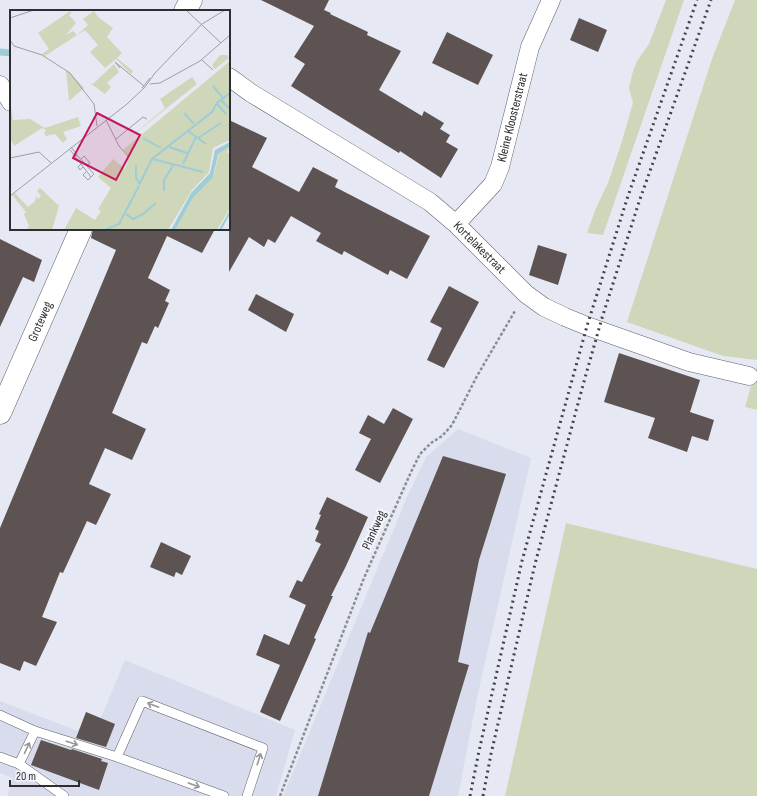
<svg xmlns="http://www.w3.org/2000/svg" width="757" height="796" viewBox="0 0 757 796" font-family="'Sofia Sans Condensed',sans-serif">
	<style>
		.built { fill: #d8dced }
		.green { fill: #cfd7bb }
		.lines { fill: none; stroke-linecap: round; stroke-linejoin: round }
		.stream { stroke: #9fccd5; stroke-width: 7 }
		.building { fill: #5d5352 }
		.lane-casing { stroke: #5e6069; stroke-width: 10 }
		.street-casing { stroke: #5e6069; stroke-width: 19 }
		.primary-casing { stroke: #5e6069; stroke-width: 23 }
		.path { stroke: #8b8d94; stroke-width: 2.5; stroke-dasharray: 3 2; stroke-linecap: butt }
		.lane { stroke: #fff; stroke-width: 9 }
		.street { stroke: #fff; stroke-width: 18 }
		.primary { stroke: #fff; stroke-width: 22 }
		.rail { stroke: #414247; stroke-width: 3; stroke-dasharray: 2 4; stroke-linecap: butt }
		.oneway { stroke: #969698 }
		.labels { text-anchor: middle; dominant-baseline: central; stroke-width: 4; stroke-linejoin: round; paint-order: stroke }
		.street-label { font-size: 13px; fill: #2d2e32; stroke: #f4f6fe }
		.inset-river { fill: none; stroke: #9fccd5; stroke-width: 2 }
		.inset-road { fill: none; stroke: #9c9ea6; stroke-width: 1 }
		.view { fill: #c2185b; fill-opacity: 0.15; stroke: #c2185b; stroke-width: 2 }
		.inset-edge { fill: none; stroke: #2d2e32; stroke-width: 2 }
	</style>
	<rect width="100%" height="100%" fill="#e6e9f3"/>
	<g class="built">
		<polygon points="458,429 531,458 477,698 458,796 283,796 407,497 426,457"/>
		<polygon points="125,660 295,730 276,796 7,796 13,778 0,773 0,701 93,737"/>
	</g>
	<g class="green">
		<polygon points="666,0 684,0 603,235 587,233 596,208 608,183 622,141 633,103 629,88 633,71 637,61 649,44"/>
		<polygon points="735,0 757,0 757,360 723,356 627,322 712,59"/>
		<polygon points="757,365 757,410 745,407"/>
		<polygon points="566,523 757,569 757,796 505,796"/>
	</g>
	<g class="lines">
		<polyline class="stream" points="0,52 11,53"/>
	</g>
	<g class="building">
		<polygon points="261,0 329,0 324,10 331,13 330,14 368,32 367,35 401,51 379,90 422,116 424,111 444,123 440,129 450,135 446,142 458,149 441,178 400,151 399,153 329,110 291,86 305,64 294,57 314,26"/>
		<polygon points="579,18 607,30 598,52 570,40"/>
		<polygon points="447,32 493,55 478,85 432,63"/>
		<polygon points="229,120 267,138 252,167 299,192 313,167 338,180 335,187 430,236 407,279 390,270 388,275 344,251 342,255 316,241 321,233 291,216 275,243 268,239 264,247 249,237 229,272"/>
		<polygon points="93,229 215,229 202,253 167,236 148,278 170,290 165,301 169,303 158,328 155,326 147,344 142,342 112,413 146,429 132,460 105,448 89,484 111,494 96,525 87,521 63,573 60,572 42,617 57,622 36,666 24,661 20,671 0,663 0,528 116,250 91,238"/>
		<polygon points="0,239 42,260 34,282 23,277 0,327"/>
		<polygon points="538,245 567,254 558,285 529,275"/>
		<polygon points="449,286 479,302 444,368 427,360 442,328 430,322"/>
		<polygon points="256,294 294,314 286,332 248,310"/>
		<polygon points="619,353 700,380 690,412 714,420 708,441 692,436 687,452 648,438 655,418 604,402"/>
		<polygon points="393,408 413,419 380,483 355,470 371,439 359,433 368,415 384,424"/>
		<polygon points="443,456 506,474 479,560 458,662 469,665 429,796 318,796 368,632 370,633"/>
		<polygon points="327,497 368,517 346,566 331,596 333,596 314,638 316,639 280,721 260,712 280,665 256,655 264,634 289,645 306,605 289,597 297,580 302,582 321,544 315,541 319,531 315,529 321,515 319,514"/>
		<polygon points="161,542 191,556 182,575 176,572 174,577 150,567"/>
		<polygon points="86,712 115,724 106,747 76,738"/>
		<polygon points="41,740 71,750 72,749 102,759 101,761 108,763 99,790 31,765"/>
	</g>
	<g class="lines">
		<g class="lane-casing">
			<g id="lane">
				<polyline points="0,715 35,731 19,764 0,757"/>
				<polyline points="35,731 117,757 224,796"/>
				<polyline points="117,757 142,701 263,748 247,796"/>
				<polyline points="19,764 64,796"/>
			</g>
		</g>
		<g class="street-casing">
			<g id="street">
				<path id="s1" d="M229 77 251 93 430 202 456 224 526 294 544 307 565 317 587 326 689 362 749 376"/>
				<polyline points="0,85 11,102"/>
				<path id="s2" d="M456 224 493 184 500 167 530 47 551 0"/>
			</g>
		</g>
		<g class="primary-casing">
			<g id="primary">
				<polyline points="185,11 191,0"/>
				<path id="s3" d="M0 413 81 229"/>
			</g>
		</g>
		<polyline class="path" points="280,796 364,578 411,472 420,454 431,443 442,436 452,425 477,376 515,311"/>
		<use href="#lane" class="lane"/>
		<use href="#street" class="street"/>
		<use href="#primary" class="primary"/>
		<g class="rail">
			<polyline points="470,796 479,751 522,561 587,326 628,196 697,0"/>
			<polyline points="483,796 491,754 535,564 583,385 602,318 640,199 711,0"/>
		</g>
	</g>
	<defs><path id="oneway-shaft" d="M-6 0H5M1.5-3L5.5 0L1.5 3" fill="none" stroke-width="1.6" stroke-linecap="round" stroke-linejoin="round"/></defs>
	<g class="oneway">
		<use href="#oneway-shaft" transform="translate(153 705) rotate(-159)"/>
		<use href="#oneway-shaft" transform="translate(72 743) rotate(18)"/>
		<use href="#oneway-shaft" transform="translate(27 748) rotate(-65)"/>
		<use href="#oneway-shaft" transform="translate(259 759) rotate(-72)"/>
		<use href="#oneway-shaft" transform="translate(194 785) rotate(20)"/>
	</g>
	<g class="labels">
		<g class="street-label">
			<text stroke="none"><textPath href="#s2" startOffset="124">Kleine Kloosterstraat</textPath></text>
			<text stroke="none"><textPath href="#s1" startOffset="304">Kortelakestraat</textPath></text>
			<text stroke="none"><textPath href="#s3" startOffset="100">Groteweg</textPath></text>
			<text transform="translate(374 530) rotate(-66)">Plankweg</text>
		</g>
	</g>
	<g transform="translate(10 10)">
		<rect width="220" height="220" fill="#e6e9f3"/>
		<path d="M60 1 64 6 61 3 59 5 66 13 56 25 63 21 67 25 78 15 73 9 84 1 88 7 103 18 97 27 112 43 107 48 123 61 121 64 106 49 95 58 80 42 88 35 75 20 35 46 32 44 39 39 28 23ZM210 45H217L219 48 205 59 202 55ZM220 51V130L203 138 199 162 182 180 158 220H54L66 198 85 210 91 201 88 199 101 178 88 167 103 149 115 159 119 146 113 140ZM104 54 109 62 97 73 101 77 95 84 80 73 83 74ZM53 58 61 64 74 78 59 91 56 60ZM182 67 187 74 113 133 155 98 150 89ZM0 91 3 110 20 109 35 118 68 107 71 116 53 122 57 129 53 133 45 124 36 126 34 123 36 120 32 118 4 136 0 128ZM220 136 217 142 220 145V198L207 220H165L183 188 204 165 209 142ZM30 178 49 196 42 220H16L19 216 14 204 16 202 2 185 5 183 18 197 25 191 26 186 28 189 31 186 27 181Z" fill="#cfd7bb"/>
		<path d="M220 132V136L208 144 203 167 183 188 165 220H161L181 183 200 163 205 140Z" fill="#9fccd5"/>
		<path class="inset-river" d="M203 76 213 88M211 90 220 99M207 94 216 104M174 103 184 114M178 121 196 134M133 128 151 138M188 128 211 113M159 137 177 143M143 149 193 162M173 154 186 127M126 155V168L130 174M129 175 142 149 202 102 207 93 220 83M154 181V170L164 154M116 204 123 209 133 204 146 193M95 220 109 214 129 176M210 220 220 202"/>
		<path class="inset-road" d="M176 0 211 33M0 8 24 0M0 30 4 36 32 45 60 63 84 94 87 116M192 50 203 60M110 58 105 52 134 76M144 64 192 14 215 0M140 74 150 73 190 51 220 25M132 78 140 68M96 110 109 136 118 146M106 129 133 107 137 109M60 140 65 146 67 145 61 137M65 146 81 167 84 164 67 145M0 148 29 142 41 153M71 149 74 146 80 153 77 155M71 154 68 157 70 160 73 157M76 162 73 165 78 170 81 167M0 186 117 94 135 77 145 63"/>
		<path class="view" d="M87 103 130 125 106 170 63 148Z"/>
		<rect width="220" height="220" class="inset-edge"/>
	</g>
	<path d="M10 780v6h69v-6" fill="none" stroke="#2d2e32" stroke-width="2"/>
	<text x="16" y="780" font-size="12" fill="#2d2e32" stroke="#f4f6fe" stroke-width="3" paint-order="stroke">20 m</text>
</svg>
